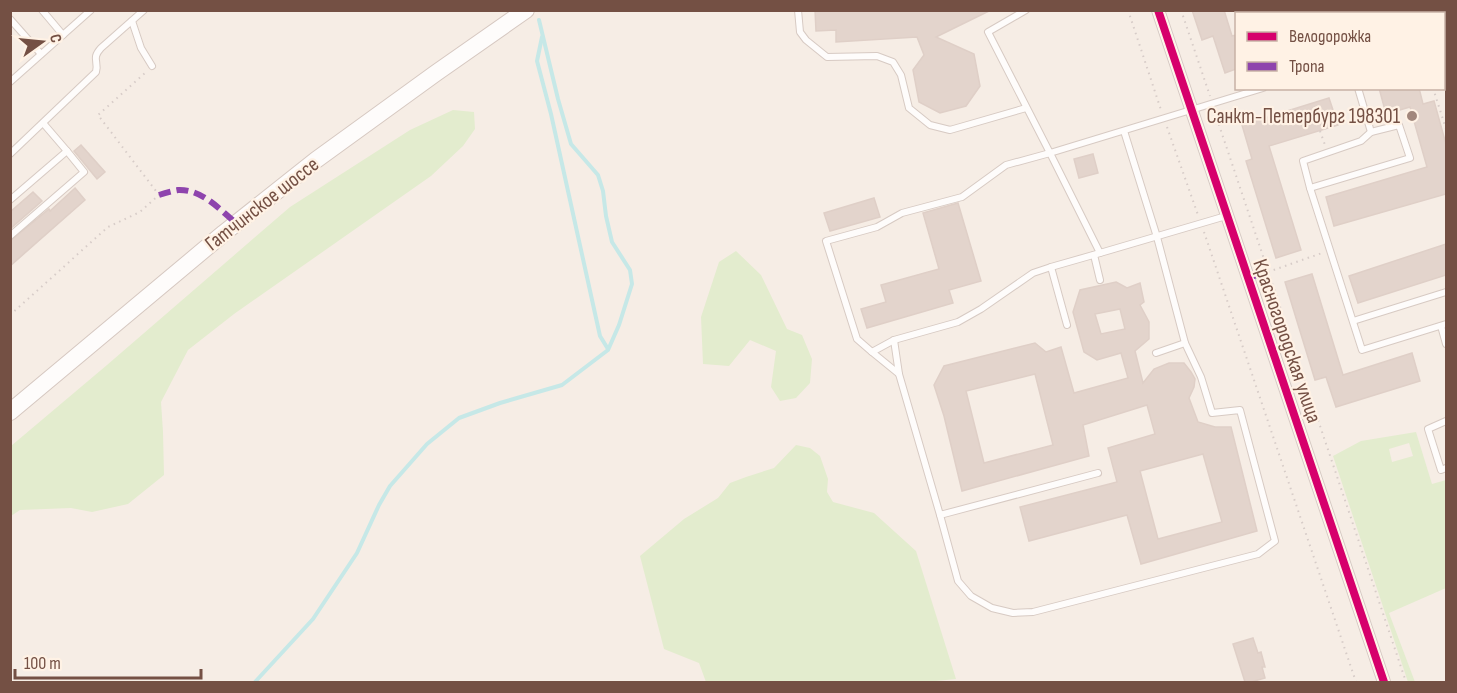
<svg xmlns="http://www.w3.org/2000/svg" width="1457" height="693" viewBox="0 0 1457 693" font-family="'Sofia Sans Condensed',sans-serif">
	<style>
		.green { fill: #e3ecce; fill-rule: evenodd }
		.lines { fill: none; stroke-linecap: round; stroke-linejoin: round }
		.stream { stroke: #c6e8e7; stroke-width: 4 }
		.building { fill: #e3d4cc; stroke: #dfcfc7; stroke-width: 1.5; fill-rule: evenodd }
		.lane-casing { stroke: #d7cac3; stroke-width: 8 }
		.street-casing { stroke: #d7cac3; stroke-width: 14 }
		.secondary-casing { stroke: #d6c8c1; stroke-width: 18 }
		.path { stroke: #d7ccc8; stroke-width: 2; stroke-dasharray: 1.5 4.5; stroke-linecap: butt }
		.lane { stroke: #fefcfb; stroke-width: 6 }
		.street { stroke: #fefcfb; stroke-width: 12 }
		.secondary { stroke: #fefcfb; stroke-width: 16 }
		.quiet { stroke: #8e44ad; stroke-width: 6; stroke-dasharray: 12 6; stroke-linecap: butt }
		.cycleway-casing { stroke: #fff2e5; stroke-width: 11 }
		.cycleway { stroke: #d6006c; stroke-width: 8 }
		.poi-dot { fill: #a2877c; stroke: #fff2e5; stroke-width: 2 }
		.labels { text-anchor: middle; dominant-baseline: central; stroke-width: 4.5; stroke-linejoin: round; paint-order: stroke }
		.poi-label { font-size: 21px; fill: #745044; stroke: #fff2e5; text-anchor: end }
		.street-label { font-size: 21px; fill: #745044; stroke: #fff2e5 }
	</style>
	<rect width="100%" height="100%" fill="#f6ede5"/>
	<g class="green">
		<polygon points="453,110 474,112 475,129 463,146 431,176 234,314 188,350 161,402 163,432 164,475 128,504 92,512 71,508 20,510 11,516 11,446 107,365 290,207 410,130"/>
		<polygon points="736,251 761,275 787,329 802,335 812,359 810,383 796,398 780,401 771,387 776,351 750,340 729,366 703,364 701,317 719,262"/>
		<path d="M1416 432 1432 484 1446 480V588L1389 613 1415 682H1408L1333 456 1361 441ZM1409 443 1413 456 1392 462 1389 449Z"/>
		<polygon points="796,445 810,448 820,456 828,479 827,492 833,502 874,513 916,551 956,679 936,681 934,682 706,682 699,663 664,649 640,556 684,519 718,498 730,483 746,477 774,468"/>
	</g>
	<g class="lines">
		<g class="stream">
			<polyline points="542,37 537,61 551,114 600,336 608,349"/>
			<polyline points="255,682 313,619 357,553 379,505 390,486 427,444 459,418 500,403 562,385 608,350 619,325 632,284 630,270 612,242 606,216 603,191 598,175 571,144 558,99 539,20"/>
		</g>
	</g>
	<g class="building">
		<polygon points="815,10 991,10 936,37 974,54 980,86 966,106 940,113 919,102 913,70 924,55 917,37 836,42 836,30 816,31"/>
		<polygon points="1192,10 1224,10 1232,36 1236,35 1236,69 1225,73 1213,36 1202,40"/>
		<polygon points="1379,88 1419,88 1423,104 1434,101 1446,144 1446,194 1334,226 1326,197 1427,167 1410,107 1386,114"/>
		<polygon points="1329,98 1338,125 1269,146 1301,250 1276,258 1246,161 1252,159 1242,125"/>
		<polygon points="81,145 105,172 97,179 74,151"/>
		<polygon points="1093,154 1098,173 1079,178 1074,159"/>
		<polygon points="75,188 85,200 10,266 10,241 49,209 50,211"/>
		<polygon points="33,192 42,201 10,229 10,212"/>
		<polygon points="874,198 880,217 830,231 824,213"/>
		<polygon points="958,203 981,281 949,290 953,303 867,328 861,309 886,302 881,285 939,269 923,213"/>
		<polygon points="1446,244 1446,275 1358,303 1349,276"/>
		<polygon points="1312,274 1343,375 1412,353 1420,381 1336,407 1326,377 1315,380 1285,282"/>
		<path d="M1116 282 1127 288 1140 283 1144 302 1140 305 1149 322V339L1135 351 1143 383 1154 369 1169 363H1184L1191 372 1195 379 1194 387 1189 398 1198 422 1215 427H1231L1257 531 1141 564 1127 515 1029 541 1020 507 1117 482 1108 448 1155 434 1147 405 1083 425 1089 456 962 491 944 416 934 385 944 366 1035 343 1046 352 1061 347 1074 393 1128 378 1121 353 1097 360 1084 352 1073 312 1080 290ZM1120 309 1125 329 1101 334 1095 314ZM1035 374 1053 445 984 463 966 391ZM1203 454 1222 522 1158 539 1140 471Z"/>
		<polygon points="1253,638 1258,653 1261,652 1265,667 1262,667 1265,678 1251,682 1245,682 1233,644"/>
	</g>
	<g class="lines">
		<g class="lane-casing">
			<g id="lane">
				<polyline points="42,10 63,35"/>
				<polyline points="798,10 800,32 806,40 827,57 877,56 893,62 901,75 909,108 930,125 950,130 1026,108"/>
				<polyline points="1026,10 988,32 1050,153 1263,88"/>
				<polyline points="1253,10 1255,10"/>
				<polyline points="10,19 41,54"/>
				<polyline points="132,21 141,48 152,66"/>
				<polyline points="1444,35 1446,34"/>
				<polyline points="10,82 91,10"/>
				<polyline points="1358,88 1371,132"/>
				<polygon points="1399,125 1410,158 1310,188 1303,161 1361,141 1371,132"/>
				<path d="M10 154 96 72C99 61 91 59 101 48L144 10"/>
				<polyline points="1310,188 1362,350 1446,324"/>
				<polyline points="10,200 67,151 43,123"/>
				<polyline points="10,236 84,172 67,151"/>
				<polyline points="1094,255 1100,280"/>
				<polyline points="1051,267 1033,273 981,309 958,322 894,340 872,352 857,339 826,241 877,227 902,213 962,197 1006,165 1050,153 1100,253 1226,216"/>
				<polyline points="1353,321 1446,292"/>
				<polyline points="1067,325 1051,267 1100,253"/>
				<polyline points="1441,326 1446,344"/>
				<polyline points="894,340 899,374"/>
				<polyline points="872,352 899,374 940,515 1098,473"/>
				<polyline points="1156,353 1185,343"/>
				<polyline points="1446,421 1428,429 1441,470 1446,468"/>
				<polyline points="940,515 958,581 971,596 992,608 1013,613 1033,612 1258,554 1275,541 1240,410 1212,413 1201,377 1185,343 1157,237 1124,131"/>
			</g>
		</g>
		<g class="street-casing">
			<polyline id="street" points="1158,10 1384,682"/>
		</g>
		<g class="secondary-casing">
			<polyline id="secondary" points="10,412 224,233 316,160 436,73 526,10"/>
		</g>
		<g class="path">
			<polyline points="1128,10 1161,110"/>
			<polyline points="1181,10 1210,96"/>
			<polyline points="1366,10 1367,14"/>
			<polyline points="1396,10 1397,14"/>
			<polyline points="1433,88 1446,129"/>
			<polyline points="1215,113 1406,682"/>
			<polyline points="1167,127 1198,215"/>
			<polyline points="1320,131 1325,145"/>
			<polyline points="1204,232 1356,682"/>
			<polyline points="1268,272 1322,253"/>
			<polyline points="10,315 108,227 140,212 159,195 98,115 146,72"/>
		</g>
		<use href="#lane" class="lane"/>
		<use href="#street" class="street"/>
		<use href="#secondary" class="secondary"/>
		<g class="quiet">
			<path d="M159 195C165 193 172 191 178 190 202 189 219 209 236 223"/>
			<polyline points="1247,278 1268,272"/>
		</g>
		<g class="cycleway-casing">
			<polyline id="cycleway" points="1158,10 1384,682"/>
		</g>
		<use href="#cycleway" class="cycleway"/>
	</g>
	<circle class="poi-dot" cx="1412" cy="116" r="6"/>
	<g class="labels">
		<g class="poi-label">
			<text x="1400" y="116">Санкт-Петербург 198301</text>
		</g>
		<g class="street-label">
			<text transform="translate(262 204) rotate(-38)">Гатчинское шоссе</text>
			<text transform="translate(1287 341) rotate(71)">Красногородская улица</text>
		</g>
	</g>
	<rect width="1457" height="693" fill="none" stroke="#745044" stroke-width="24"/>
	<rect x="1235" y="12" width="210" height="78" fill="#fff2e5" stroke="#c7b1a5" stroke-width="1.5"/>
	<rect x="1247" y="32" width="30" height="9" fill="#d6006c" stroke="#c7b1a5" stroke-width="1.5"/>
	<text x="1289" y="42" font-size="18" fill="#745044">Велодорожка</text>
	<rect x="1247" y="62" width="30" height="9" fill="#8e44ad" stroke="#c7b1a5" stroke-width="1.5"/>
	<text x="1289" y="72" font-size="18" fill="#745044">Тропа</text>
	<g transform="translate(42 42) rotate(75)" stroke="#fff2e5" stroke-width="4.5" paint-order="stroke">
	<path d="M0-4.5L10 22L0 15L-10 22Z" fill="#745044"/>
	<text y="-9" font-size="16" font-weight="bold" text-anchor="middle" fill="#745044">С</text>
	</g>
	<path d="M15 669v9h186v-9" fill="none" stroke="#745044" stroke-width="3"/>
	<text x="24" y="669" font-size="18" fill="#745044" stroke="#fff2e5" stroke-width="4.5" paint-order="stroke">100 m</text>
</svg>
